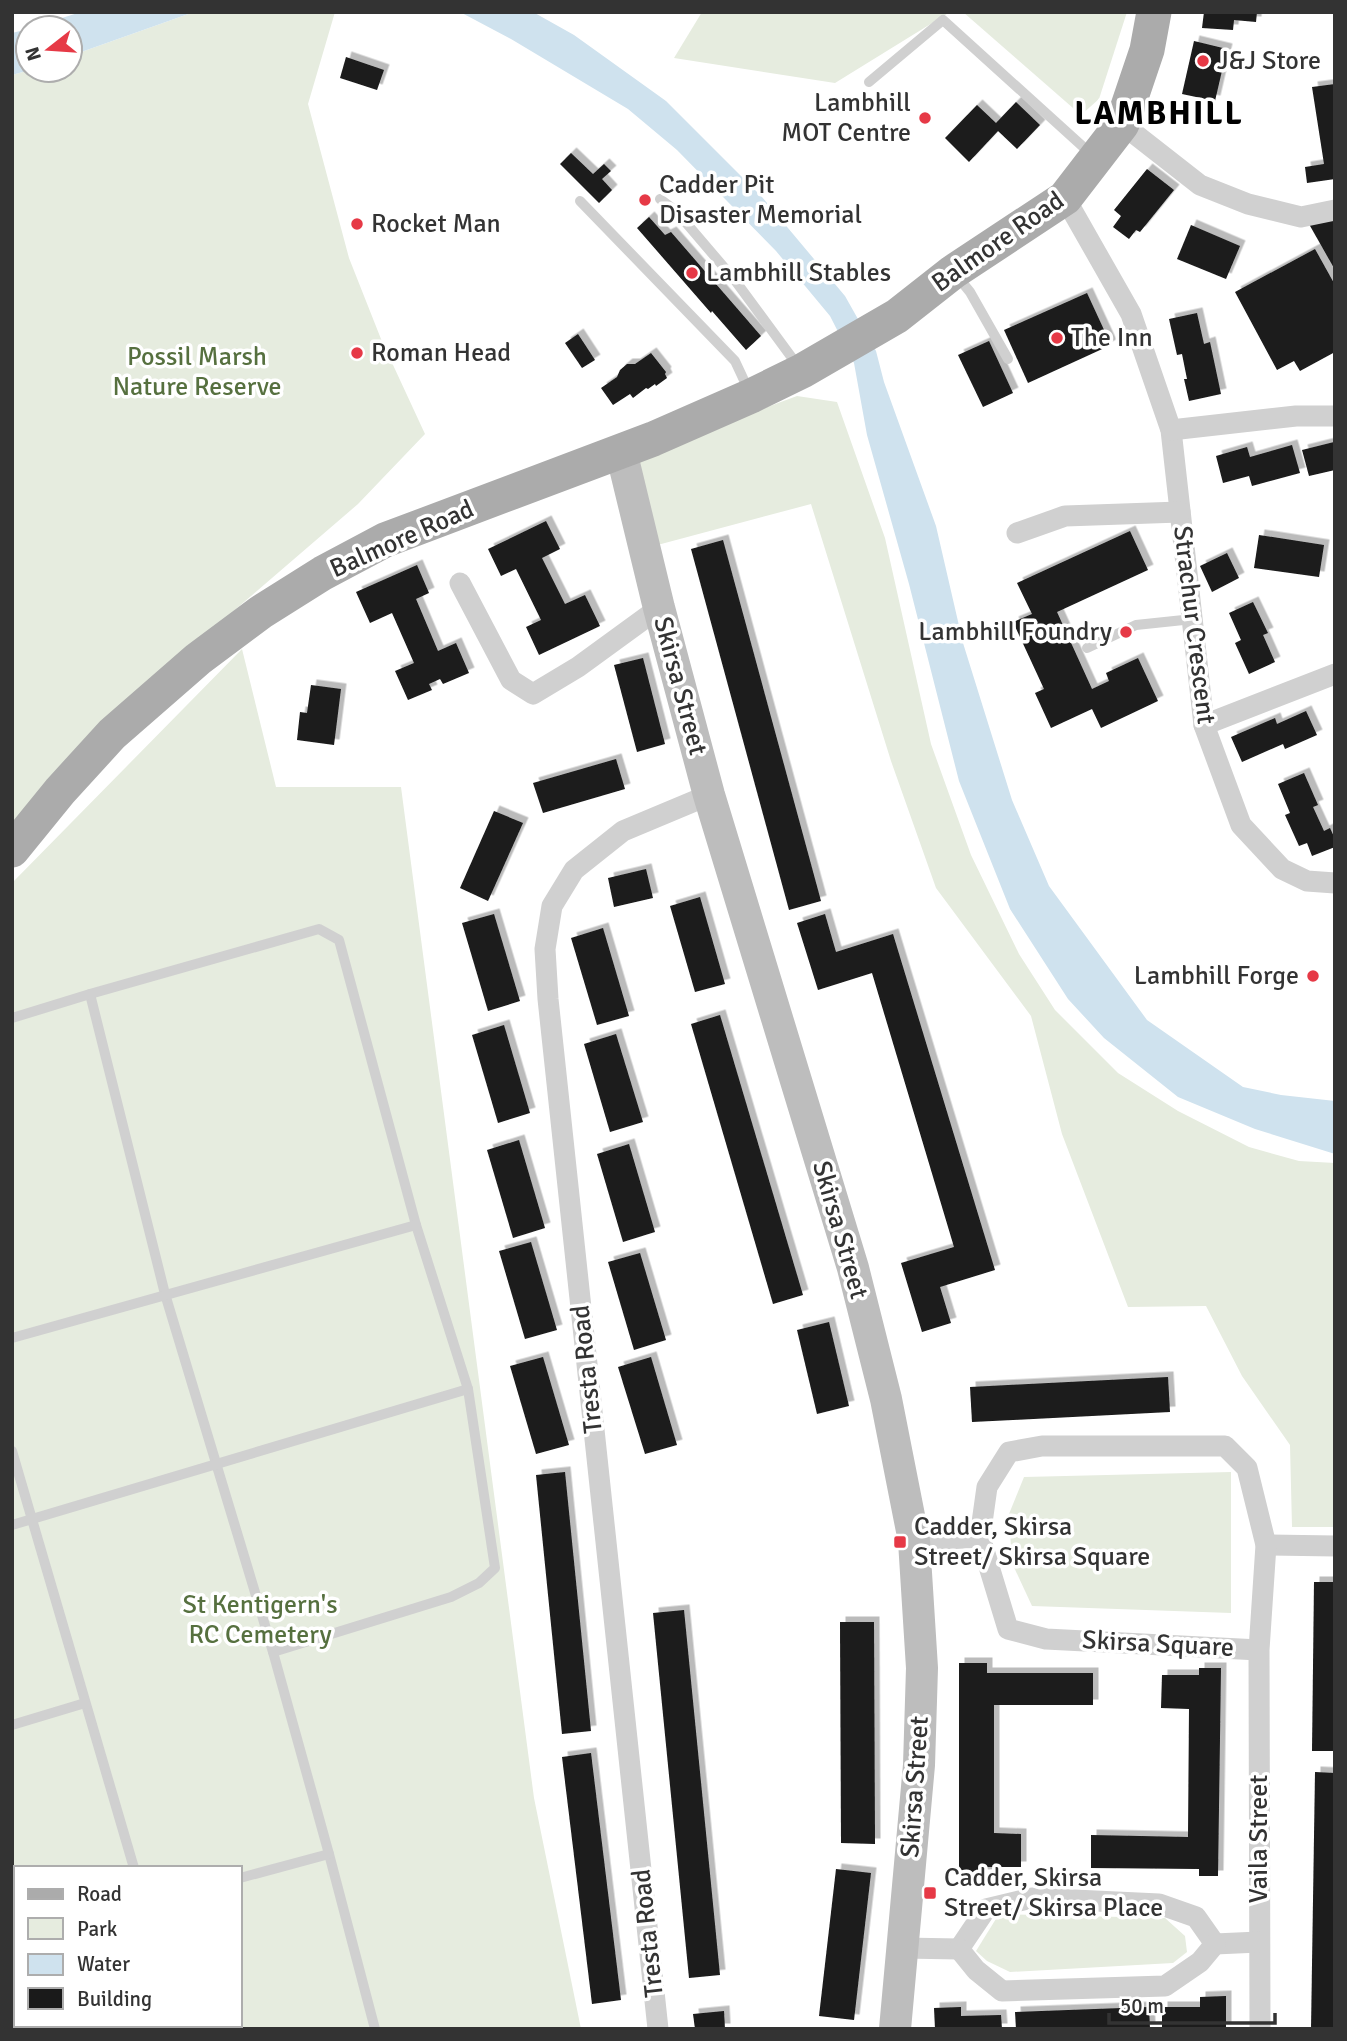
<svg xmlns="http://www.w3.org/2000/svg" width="1347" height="2041" viewBox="0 0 1347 2041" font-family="Signika,sans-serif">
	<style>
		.green { fill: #e6ecdf; fill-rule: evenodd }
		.water { fill: #cfe2ee }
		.building { fill: #1a1a1a; filter: url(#shadow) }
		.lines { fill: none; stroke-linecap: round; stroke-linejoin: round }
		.lane { stroke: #d0d0d0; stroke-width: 10 }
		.street { stroke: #d0d0d0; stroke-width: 21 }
		.secondary { stroke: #bdbdbd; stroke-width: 32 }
		.primary { stroke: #ababab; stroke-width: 35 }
		.poi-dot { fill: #e63946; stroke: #fff; stroke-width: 2.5 }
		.labels { text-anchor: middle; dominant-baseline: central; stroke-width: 7; stroke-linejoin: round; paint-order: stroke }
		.poi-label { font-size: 26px; fill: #333; stroke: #fff; text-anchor: start }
		.street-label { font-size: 26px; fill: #333; stroke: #fff }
		.park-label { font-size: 26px; fill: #56703f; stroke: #fff }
		.district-label { font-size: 33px; font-weight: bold; letter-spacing: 2px; fill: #000; stroke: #fff }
	</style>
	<defs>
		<filter id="shadow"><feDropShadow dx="5.5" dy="-5.5" stdDeviation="0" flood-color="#0004"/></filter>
	</defs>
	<rect width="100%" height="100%" fill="#fff"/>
	<g class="green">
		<polygon points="194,12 335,12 308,104 349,258 381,339 425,434 358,504 121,708 12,844 12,75 30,70 70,70 70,56"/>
		<polygon points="702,12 950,12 835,83 674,58"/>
		<polygon points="963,12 1127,12 1099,99 1081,115"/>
		<polygon points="797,396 837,402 885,538 931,744 971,855 1019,954 1055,1010 1118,1073 1178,1111 1249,1147 1299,1161 1335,1163 1335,1527 1292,1527 1290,1445 1242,1376 1206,1306 1128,1307 1062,1134 1031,1016 936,888 891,761 811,504 650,547 629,458"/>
		<path d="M242 649 276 787H401L534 1798 581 2029H12V883ZM16 1868H240V2025H16Z"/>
		<polygon points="1231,1472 1231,1613 1032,1606 1012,1563 1009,1514 1024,1477"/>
		<polygon points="999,1914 1165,1918 1185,1936 1187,1952 1173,1963 1010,1972 987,1961 976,1951"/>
	</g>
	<g class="water">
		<polygon points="81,12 194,12 70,56 70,28 30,28"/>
		<polygon points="460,12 533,12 574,35 666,101 762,197 845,296 876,351 884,382 936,526 963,643 1012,800 1049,886 1147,1020 1243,1087 1281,1095 1335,1101 1335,1154 1255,1129 1178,1097 1104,1038 1068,999 1010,909 959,781 909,584 867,435 854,363 830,316 776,251 677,150 628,109 511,39"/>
		<polygon points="28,29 28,70 30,70 12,75 12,33"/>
	</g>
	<g class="building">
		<polygon points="1204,12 1257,12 1256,22 1234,20 1233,30 1202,28"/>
		<polygon points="1194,41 1227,49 1215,101 1182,94"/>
		<polygon points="346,57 384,70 377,90 340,78"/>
		<polygon points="1335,84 1335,179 1307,183 1305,167 1324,164 1312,87"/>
		<polygon points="1016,102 1040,125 1017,149 998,131 969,162 945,138 977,105 996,123"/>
		<polygon points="571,153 593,174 604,164 611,171 602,179 612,190 599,203 560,164"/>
		<polygon points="1147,169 1174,190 1140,232 1136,230 1129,239 1113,227 1121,216 1114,210"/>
		<polygon points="1335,216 1335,270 1309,224"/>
		<polygon points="649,217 665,235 671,232 761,336 746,350 712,311 711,313 637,228"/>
		<polygon points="1191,225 1240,246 1226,279 1177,259"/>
		<polygon points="1315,249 1335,285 1335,352 1300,371 1294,361 1277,370 1235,292"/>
		<polygon points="1087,293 1111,345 1028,383 1004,330"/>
		<polygon points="1197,313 1204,344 1210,342 1221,394 1189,401 1184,379 1187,379 1182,354 1177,355 1169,319"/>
		<polygon points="578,334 595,360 582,368 565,343"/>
		<polygon points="989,341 1013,393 983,407 958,355"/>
		<polygon points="651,353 666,372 665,374 667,378 656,386 655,384 648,389 646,388 633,398 630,394 613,405 601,388 617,377 620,370 627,364 635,364"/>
		<polygon points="1334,442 1335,470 1309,476 1302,450"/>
		<polygon points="1292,445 1300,473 1252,486 1249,476 1223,483 1216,456 1247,447 1250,457"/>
		<polygon points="546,521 560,549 542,558 565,604 585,595 600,626 539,655 526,627 541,620 516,569 501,576 488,549"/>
		<polygon points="1130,531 1148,570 1057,612 1092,689 1109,681 1106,673 1138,658 1158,701 1101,728 1092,709 1051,728 1035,693 1044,689 1013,622 1032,614 1017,583"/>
		<polygon points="1259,535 1324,545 1319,577 1254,568"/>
		<polygon points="723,540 821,901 789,910 691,549"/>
		<polygon points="1227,553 1239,578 1212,592 1200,566"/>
		<polygon points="417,565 429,593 416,599 438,651 456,643 469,673 443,684 440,679 429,684 432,690 408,700 395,671 414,663 392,613 370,623 356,592"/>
		<polygon points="1253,602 1268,633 1263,635 1275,662 1249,674 1235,643 1241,640 1229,613"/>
		<polygon points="643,658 665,744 637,752 614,665"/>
		<polygon points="311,685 341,689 334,745 297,740 300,712 307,713"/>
		<polygon points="1306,711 1317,735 1285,749 1283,744 1242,762 1231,737 1275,718 1277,724"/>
		<polygon points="616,759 625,789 543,813 533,783"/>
		<polygon points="1304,773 1318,805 1313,807 1324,831 1330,828 1335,839 1335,847 1312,856 1307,843 1299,846 1285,815 1290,813 1278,784"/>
		<polygon points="494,811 523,823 488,901 460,888"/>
		<polygon points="646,869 653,898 614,907 608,878"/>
		<polygon points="700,897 725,984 695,992 670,906"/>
		<polygon points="494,914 520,1001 488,1011 462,923"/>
		<polygon points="825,914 836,952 893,934 995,1270 940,1287 951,1323 922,1332 901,1263 954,1247 872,973 818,990 797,923"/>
		<polygon points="603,928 629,1016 597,1025 571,938"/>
		<polygon points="720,1015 803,1295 773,1304 691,1024"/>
		<polygon points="504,1025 530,1113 498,1123 472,1035"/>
		<polygon points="616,1034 643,1122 610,1132 584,1044"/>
		<polygon points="519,1140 545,1228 513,1238 487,1150"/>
		<polygon points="629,1144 655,1232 623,1242 597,1154"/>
		<polygon points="531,1242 557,1330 525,1339 499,1251"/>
		<polygon points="640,1253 666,1340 634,1350 608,1262"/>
		<polygon points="829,1322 849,1406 817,1414 797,1330"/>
		<polygon points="543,1357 569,1445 536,1454 510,1366"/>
		<polygon points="651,1357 677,1445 645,1454 618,1367"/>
		<polygon points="1168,1377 1170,1412 972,1422 970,1387"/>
		<polygon points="565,1472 591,1731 562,1734 536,1475"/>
		<polygon points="1314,1582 1335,1582 1335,1751 1312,1751"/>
		<polygon points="684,1610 720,1975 689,1978 653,1613"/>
		<polygon points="840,1622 874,1622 875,1844 841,1843"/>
		<polygon points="959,1663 987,1663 987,1673 1093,1673 1093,1705 994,1705 994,1833 1021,1834 1021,1867 987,1867 987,1875 959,1874"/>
		<polygon points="1199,1668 1221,1668 1218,1876 1199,1876 1199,1869 1091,1868 1091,1835 1188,1837 1189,1709 1161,1708 1162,1675 1199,1675"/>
		<polygon points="591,1753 621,2000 592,2004 562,1757"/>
		<polygon points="1315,1772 1335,1773 1335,2029 1311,2029"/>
		<polygon points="836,1869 871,1873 854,2020 819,2016"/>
		<polygon points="1226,1996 1226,2029 1162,2029 1162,2007 1200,2007 1200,1997"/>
		<polygon points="961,2007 961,2016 1001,2015 1002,2029 935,2029 934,2008"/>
		<polygon points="1149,2007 1150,2029 1016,2029 1015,2012"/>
		<polygon points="724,2011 725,2029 695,2029 693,2014"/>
	</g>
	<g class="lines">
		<g class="lane">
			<polyline points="869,82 943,20 1091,154"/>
			<polyline points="660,199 676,211 734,279 798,366"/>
			<polyline points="580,201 735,361 749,391"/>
			<polyline points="957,276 970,292 1008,359"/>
			<polyline points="1087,648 1136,625 1193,619"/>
			<polyline points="90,994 165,1294 273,1652 329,1854 375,2029"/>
			<polyline points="12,1018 90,994 319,929 339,940 416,1225 468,1389 495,1568 479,1583 451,1597 273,1652"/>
			<polyline points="12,1338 416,1225"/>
			<polyline points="12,1451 134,1868"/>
			<polyline points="12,1525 468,1389"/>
			<polyline points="12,1725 85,1703"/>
			<polyline points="240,1878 329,1854"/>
			<polyline points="12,1939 16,1938"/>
			<polyline points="179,2025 180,2029"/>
		</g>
		<g class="street">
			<polyline points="1122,124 1200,185 1248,204 1301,217 1335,210"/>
			<polyline points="1065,198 1131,314 1171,430 1204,725 1241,825 1282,869 1307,881 1335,883"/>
			<polyline points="1171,430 1296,416 1335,416"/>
			<polyline points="1017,533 1065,516 1180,512"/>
			<polyline points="460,583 511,680 533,694 578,667 659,608"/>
			<polyline points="1204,725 1335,674"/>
			<polyline points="914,1541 980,1537"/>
			<polyline points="1266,1545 1335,1546"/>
			<polyline points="1259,1650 1046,1639 1008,1629 980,1537 987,1487 1009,1452 1042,1446 1225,1446 1247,1468 1266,1545 1259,1650 1260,2029"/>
			<polyline points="1215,1944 1259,1942"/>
			<polyline points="903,1948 959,1949"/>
			<polyline points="959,1949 986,1909 1032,1898 1159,1904 1196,1917 1215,1944"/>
			<polyline points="959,1949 976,1970 1002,1991 1165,1986 1200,1962 1215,1944"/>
			<polyline points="658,2029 548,999 545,949 552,906 574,870 623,831 709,795"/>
		</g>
		<polyline class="secondary" points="621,451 659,608 709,795 853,1268 886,1399 914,1541 922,1668 919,1765 895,2029"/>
		<polyline class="primary" points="12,850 60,791 112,734 198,659 261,612 323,573 385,540 653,439 751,396 802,371 897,316 953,272 1065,198 1122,124 1147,50 1154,12"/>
	</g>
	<g class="poi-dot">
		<circle cx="1203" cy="61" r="7"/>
		<circle cx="925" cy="118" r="7"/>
		<circle cx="645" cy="200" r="7"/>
		<circle cx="357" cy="224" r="7"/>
		<circle cx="692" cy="273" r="7"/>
		<circle cx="1057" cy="338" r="7"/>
		<circle cx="357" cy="353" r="7"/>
		<circle cx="1126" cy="632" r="7"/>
		<circle cx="1313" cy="976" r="7"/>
		<rect x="893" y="1535" width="14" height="14" rx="3.5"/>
		<rect x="923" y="1886" width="14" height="14" rx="3.5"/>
	</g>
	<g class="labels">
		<g class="poi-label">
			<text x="1217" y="61">J&amp;J Store</text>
			<text x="911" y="103" text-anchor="end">Lambhill<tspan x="911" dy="30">MOT Centre</tspan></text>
			<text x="659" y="185">Cadder Pit<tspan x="659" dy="30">Disaster Memorial</tspan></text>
			<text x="371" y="224">Rocket Man</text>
			<text x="706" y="273">Lambhill Stables</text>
			<text x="1071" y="338">The Inn</text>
			<text x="371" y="353">Roman Head</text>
			<text x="1112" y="632" text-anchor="end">Lambhill Foundry</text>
			<text x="1299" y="976" text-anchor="end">Lambhill Forge</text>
			<text x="914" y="1527">Cadder, Skirsa<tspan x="914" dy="30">Street/ Skirsa Square</tspan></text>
			<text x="944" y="1878">Cadder, Skirsa<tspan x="944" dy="30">Street/ Skirsa Place</tspan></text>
		</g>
		<g class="street-label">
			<text transform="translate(998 242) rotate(-35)">Balmore Road</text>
			<text transform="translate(402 539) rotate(-24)">Balmore Road</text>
			<text transform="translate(1194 625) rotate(83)">Strachur Crescent</text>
			<text transform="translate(680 686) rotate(75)">Skirsa Street</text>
			<text transform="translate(840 1230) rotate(74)">Skirsa Street</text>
			<text transform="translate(587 1369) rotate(-96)">Tresta Road</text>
			<text transform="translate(1158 1644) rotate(3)">Skirsa Square</text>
			<text transform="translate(915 1787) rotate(-86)">Skirsa Street</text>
			<text transform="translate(1259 1839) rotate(-90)">Vaila Street</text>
			<text transform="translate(648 1933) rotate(-96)">Tresta Road</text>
		</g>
		<g class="park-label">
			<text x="197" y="357">Possil Marsh<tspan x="197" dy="30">Nature Reserve</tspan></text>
			<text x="260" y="1605">St Kentigern's<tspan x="260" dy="30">RC Cemetery</tspan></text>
		</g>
		<g class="district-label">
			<text x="1159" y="113">LAMBHILL</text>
		</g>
	</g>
	<rect width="1347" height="2041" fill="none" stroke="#333333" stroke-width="28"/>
	<rect x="14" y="1866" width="228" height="161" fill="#ffffff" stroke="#adadad" stroke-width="2"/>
	<rect x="28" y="1889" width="35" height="10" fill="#ababab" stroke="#adadad" stroke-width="2"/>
	<text x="77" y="1901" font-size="21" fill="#333333">Road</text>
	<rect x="28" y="1918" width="35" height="21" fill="#e6ecdf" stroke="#adadad" stroke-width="2"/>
	<text x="77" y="1936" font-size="21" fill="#333333">Park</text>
	<rect x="28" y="1954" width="35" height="21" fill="#cfe2ee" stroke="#adadad" stroke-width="2"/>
	<text x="77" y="1971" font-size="21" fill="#333333">Water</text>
	<rect x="28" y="1988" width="35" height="21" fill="#1a1a1a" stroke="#adadad" stroke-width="2"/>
	<text x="77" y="2006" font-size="21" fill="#333333">Building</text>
	<g transform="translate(49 49) rotate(253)"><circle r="33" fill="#ffffff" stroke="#adadad" stroke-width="2"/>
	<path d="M0-5L12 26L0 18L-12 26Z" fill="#e63946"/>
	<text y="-10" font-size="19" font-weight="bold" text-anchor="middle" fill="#333333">N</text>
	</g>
	<path d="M1109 2013v10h166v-10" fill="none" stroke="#333333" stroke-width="3.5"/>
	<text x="1120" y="2013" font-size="21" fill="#333333" stroke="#ffffff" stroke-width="5" paint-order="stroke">50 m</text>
</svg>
